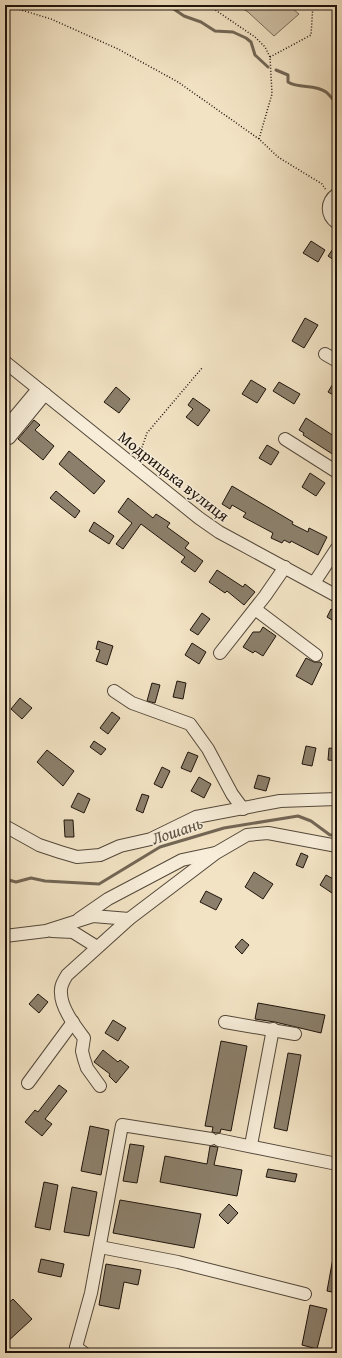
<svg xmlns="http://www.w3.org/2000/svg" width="342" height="1358" viewBox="0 0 342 1358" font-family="'Gentium Book Plus',serif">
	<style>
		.green { fill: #cec0a5; stroke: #766a58 }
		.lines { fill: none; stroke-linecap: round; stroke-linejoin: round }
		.stream { stroke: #726655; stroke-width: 3 }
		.building { fill: #8c806c; stroke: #1e140c }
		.minor-casing { stroke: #53483a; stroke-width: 14 }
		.path { stroke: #1e140c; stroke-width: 1.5; stroke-dasharray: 1 2; stroke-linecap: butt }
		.minor { stroke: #f7edd9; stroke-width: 12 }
		.labels { text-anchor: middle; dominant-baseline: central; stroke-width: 3; stroke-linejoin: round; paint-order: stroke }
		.street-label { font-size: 16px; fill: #1e140c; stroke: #f7edd9 }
		.water-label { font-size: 17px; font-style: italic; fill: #5d5242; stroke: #f7edd9 }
	</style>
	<rect width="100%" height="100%" fill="#f2e3c4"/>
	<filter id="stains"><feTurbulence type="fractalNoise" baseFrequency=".005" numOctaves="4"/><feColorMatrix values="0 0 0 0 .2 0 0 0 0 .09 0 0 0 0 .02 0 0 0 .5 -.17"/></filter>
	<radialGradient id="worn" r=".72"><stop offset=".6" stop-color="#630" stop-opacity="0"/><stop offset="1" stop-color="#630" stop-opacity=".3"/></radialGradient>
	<polygon class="green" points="237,5 288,5 299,14 274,36 248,12"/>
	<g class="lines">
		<g class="stream">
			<polyline points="168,5 184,16 201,22 215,31 233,32 246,38 251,42 255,55 268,67"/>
			<path d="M276 70 288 75V82C299 89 315 84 326 92 330 95 333 100 337 104"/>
			<polyline points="5,879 16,882 31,878 45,881 99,884 160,847 224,828 298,816 311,821 330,835 337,835"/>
		</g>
	</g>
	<g class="building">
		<polygon points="311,241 325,250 318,262 303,253"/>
		<polygon points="337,243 337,262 328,256"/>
		<polygon points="305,318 318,325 304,348 292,341"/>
		<polygon points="337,377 337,397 328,392"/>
		<polygon points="251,380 266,389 257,403 242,394"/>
		<polygon points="279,382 300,394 294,404 273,391"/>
		<polygon points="116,387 130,399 119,413 104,402"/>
		<polygon points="193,398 210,410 198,426 186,417 193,409 188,405"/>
		<polygon points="306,418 337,438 337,457 303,435 304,433 299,430"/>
		<polygon points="34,420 40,425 35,430 54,446 43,460 18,439"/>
		<polygon points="267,445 279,452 271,465 259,458"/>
		<polygon points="69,451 105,481 94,494 59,464"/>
		<polygon points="310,473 325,483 316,496 302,487"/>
		<polygon points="232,486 293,522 292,524 308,532 309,528 327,537 318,555 291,541 290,543 284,540 282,543 271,538 273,533 243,517 246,513 232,505 230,509 222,504"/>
		<polygon points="56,491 80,511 75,518 50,498"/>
		<polygon points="128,498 153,518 156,514 170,523 167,527 189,543 185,548 203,561 195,572 181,562 185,557 141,524 123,549 116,544 132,523 118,512"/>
		<polygon points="94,522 114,536 109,544 89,531"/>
		<polygon points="217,570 243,587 245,584 255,592 244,605 227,591 225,593 209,582"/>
		<polygon points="331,609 337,613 337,623 327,617"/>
		<polygon points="202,613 210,619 198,635 190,630"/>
		<polygon points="263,627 276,636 263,656 255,651 253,653 243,647 253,632 260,632"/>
		<polygon points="98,641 113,646 107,665 96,661 100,650 96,649"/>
		<polygon points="192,643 206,652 199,664 185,655"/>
		<polygon points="306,658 314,662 320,662 322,664 312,685 296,676"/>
		<polygon points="177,681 186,683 183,699 173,697"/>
		<polygon points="152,683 160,685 155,703 147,701"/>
		<polygon points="20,698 32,708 22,719 11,709"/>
		<polygon points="112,712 120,718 108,734 100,728"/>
		<polygon points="94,741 106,749 101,755 90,747"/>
		<polygon points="306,746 316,748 312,766 302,764"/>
		<polygon points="329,748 337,749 337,761 328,760"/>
		<polygon points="47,750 74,771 63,786 37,762"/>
		<polygon points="188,752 198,756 191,772 181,768"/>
		<polygon points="162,767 170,771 162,788 154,784"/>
		<polygon points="258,775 270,778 266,791 254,788"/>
		<polygon points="199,777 211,784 204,798 191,791"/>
		<polygon points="78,793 90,799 84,813 71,807"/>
		<polygon points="142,794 149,796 143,813 136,810"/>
		<polygon points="64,820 73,820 74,837 65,837"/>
		<polygon points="301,853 308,856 303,868 296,865"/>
		<polygon points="254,872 273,884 263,899 245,887"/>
		<polygon points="326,875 337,881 332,893 320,885"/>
		<polygon points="206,891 222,899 216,910 200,902"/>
		<polygon points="242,939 249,945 242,954 235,947"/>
		<polygon points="38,994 48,1002 39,1013 29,1004"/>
		<polygon points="258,1003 325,1015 321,1033 275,1022 255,1019"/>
		<polygon points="113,1020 126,1028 118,1041 105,1033"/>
		<polygon points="221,1041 247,1046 231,1131 221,1129 220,1133 216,1133 212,1132 213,1127 205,1126"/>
		<polygon points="103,1050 118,1062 120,1060 129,1067 116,1083 109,1076 110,1074 94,1062"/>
		<polygon points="288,1053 301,1055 287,1131 274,1128"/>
		<polygon points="59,1085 67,1091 45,1119 52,1124 42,1136 25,1122 35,1110 38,1112"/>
		<polygon points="90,1126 109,1130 101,1175 81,1171"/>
		<polygon points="130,1144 144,1146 137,1183 123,1181"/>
		<polygon points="210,1146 218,1147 214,1165 242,1170 237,1196 160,1182 165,1156 207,1164"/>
		<polygon points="268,1169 297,1174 295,1182 266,1177"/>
		<polygon points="44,1182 58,1185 50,1230 35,1227"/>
		<polygon points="72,1187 97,1192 89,1236 64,1232"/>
		<polygon points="120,1200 201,1214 194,1248 113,1233"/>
		<polygon points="229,1204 238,1213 228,1224 219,1215"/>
		<polygon points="333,1258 337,1259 337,1293 327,1291"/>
		<polygon points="41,1259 64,1264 61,1277 38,1272"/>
		<polygon points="106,1264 141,1270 138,1285 124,1282 119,1309 99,1305"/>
		<polygon points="13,1299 32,1319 5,1344 5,1306"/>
		<polygon points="310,1305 327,1309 317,1349 302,1345"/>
	</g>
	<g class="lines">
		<g class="minor-casing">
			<g id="minor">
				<path d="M337 194C326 202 326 215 337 223"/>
				<polyline points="325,354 337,361"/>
				<polyline points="5,362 199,518 219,532 337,596"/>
				<polyline points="8,425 38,389"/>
				<polyline points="9,438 45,394"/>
				<polyline points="285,439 337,472"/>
				<polyline points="314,583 337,548"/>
				<polyline points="255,609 316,655"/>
				<polyline points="220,653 265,596 285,567"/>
				<polyline points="114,691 132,703 190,724 208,749 232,794 243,809"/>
				<polyline points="5,826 39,845 60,852 77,857 100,855 120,846 151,839 196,817 280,801 337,799"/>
				<polyline points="79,919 108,899 182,860 215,853"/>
				<polyline points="52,931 73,932 97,947"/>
				<polyline points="5,936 46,931 93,916 129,919"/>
				<polyline points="225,1022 295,1034"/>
				<polyline points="28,1083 73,1022"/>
				<path d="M100 1086 87 1068 84 1059 82 1051 84 1038C75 1026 61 1008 61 993 60 986 64 980 67 975L129 919 216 853 247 835 268 833 337 846"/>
				<polyline points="219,1140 337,1164"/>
				<polyline points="251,1145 273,1029"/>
				<polyline points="100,1247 178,1262 305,1294"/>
				<polyline points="84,1353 76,1347 91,1293 122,1125 211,1139"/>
			</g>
		</g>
		<g class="path">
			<polyline points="5,5 51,19 118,49 178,82 259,139 278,157 322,184 326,190"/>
			<polyline points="208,5 255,37 265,47 270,57 272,94 259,139"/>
			<polyline points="270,57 311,35 313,5"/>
			<polyline points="139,456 147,433 202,368"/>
		</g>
		<use href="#minor" class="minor"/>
	</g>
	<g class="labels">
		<g class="street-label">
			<text transform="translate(174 476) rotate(38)">Модрицька вулиця</text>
		</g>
		<g class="water-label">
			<text transform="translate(177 830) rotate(-19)">Лошань</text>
		</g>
	</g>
	<rect width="342" height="1358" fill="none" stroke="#f2e3c4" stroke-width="20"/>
	<rect x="6" y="6" width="330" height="1346" fill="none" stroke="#1e140c" stroke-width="2"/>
	<rect x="10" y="10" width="322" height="1338" fill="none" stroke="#1e140c"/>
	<rect width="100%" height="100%" filter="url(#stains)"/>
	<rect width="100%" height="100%" fill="url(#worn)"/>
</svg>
